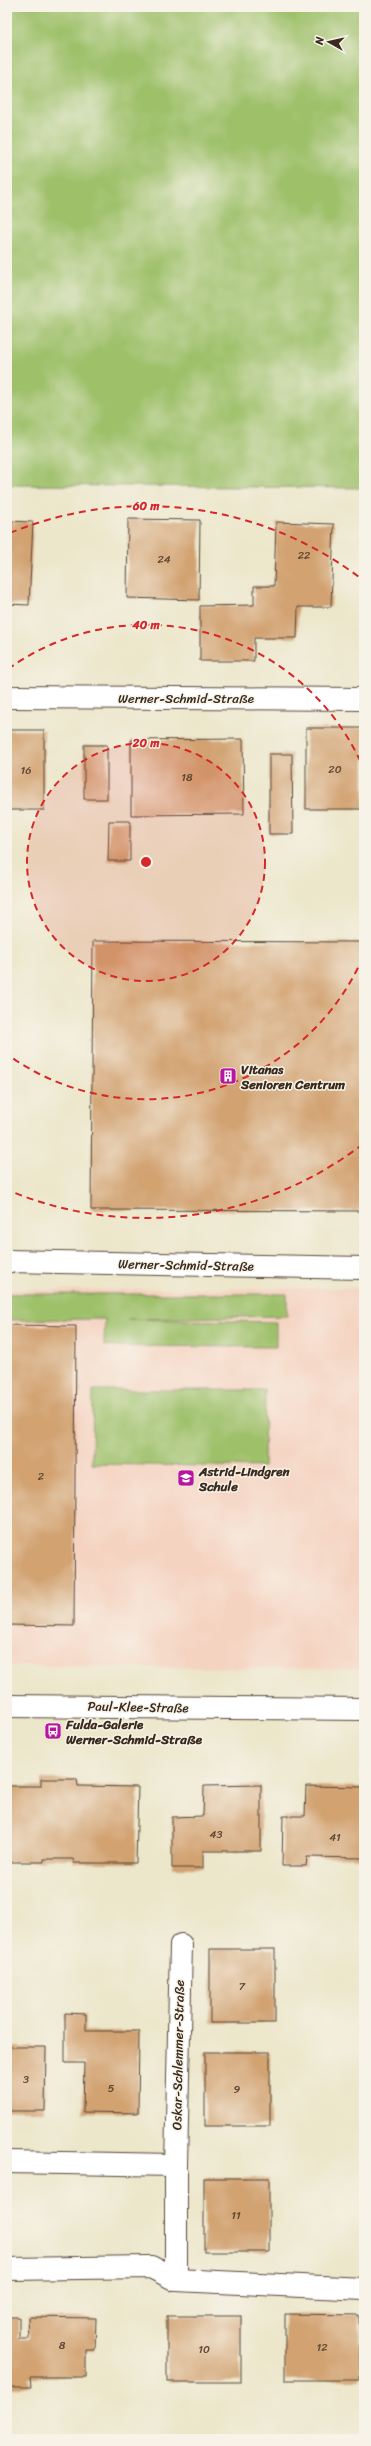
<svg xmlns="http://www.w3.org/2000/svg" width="371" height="2446" viewBox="0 0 371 2446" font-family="Sriracha,sans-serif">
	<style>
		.built { fill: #f5d3c1 }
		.green { fill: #9dc069; stroke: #6c7544 }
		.building { fill: #d2a271 }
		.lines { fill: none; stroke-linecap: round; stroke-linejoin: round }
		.street-casing { stroke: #564638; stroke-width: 24 }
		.street { stroke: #fff; stroke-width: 22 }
		.ring { fill: none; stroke: #d62828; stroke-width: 2; stroke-dasharray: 7 5 }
		.labels { text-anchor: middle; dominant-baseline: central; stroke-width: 3; stroke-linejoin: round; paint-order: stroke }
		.number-label { font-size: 11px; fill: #614833 }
		.street-label { font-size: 13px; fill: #3b2a1e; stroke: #f7f3e8 }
		.poi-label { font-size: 13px; font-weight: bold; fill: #3b2a1e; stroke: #f7f3e8; text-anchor: start }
		.centre { fill: #d62828; stroke: #f7f3e8; stroke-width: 2 }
		.ring-label { font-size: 12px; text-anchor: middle; font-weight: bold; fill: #d62828; stroke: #f7f3e8; stroke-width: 3; stroke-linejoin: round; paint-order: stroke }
	</style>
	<rect width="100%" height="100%" fill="#f7f3e8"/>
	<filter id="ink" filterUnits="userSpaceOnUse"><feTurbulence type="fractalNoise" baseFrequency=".025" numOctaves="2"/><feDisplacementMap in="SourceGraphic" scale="8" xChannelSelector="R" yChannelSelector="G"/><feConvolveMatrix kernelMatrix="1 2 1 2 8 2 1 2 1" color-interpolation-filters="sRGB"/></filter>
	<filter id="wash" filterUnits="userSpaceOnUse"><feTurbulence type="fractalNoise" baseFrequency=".012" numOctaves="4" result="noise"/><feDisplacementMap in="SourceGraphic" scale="16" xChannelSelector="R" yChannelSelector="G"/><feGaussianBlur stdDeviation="0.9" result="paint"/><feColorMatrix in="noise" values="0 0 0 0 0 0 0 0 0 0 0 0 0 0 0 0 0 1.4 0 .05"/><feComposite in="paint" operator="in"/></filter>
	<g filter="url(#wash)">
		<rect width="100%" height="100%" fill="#ece6ca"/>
		<polygon class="built" points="364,1288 364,1669 7,1666 7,1290"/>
		<g class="green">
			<polygon points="7,7 364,7 364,488 7,485"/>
			<polygon points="7,1294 287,1294 287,1316 127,1319 276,1322 276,1347 104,1346 105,1319 7,1320"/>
			<polygon points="93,1390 265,1390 264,1467 92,1464"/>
		</g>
		<g id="blocks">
			<g class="building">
				<polygon points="128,519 200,520 199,600 127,598"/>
				<polygon points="7,521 33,522 29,605 7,604"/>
				<polygon points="276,522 334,524 331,607 298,607 297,638 254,638 254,661 200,661 200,606 254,605 254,586 274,586"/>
				<rect x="306" y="728" width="58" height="81"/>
				<rect x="7" y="730" width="37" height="80"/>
				<polygon points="243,739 244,814 131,815 131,740"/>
				<rect x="84" y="745" width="23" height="54"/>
				<polygon points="269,754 292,754 293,834 269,834"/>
				<polygon points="109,821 130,821 130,861 108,861"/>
				<polygon points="93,941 364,942 364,1211 91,1210"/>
				<polygon points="7,1325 76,1326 74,1626 7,1625"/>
				<polygon points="41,1779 77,1779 78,1786 138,1787 136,1863 74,1863 73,1859 44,1859 44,1862 7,1862 7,1786 41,1786"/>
				<polygon points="261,1785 261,1851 203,1851 203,1868 172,1868 172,1817 203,1816 204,1786"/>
				<polygon points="306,1786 364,1787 364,1858 307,1857 306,1866 282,1866 283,1816 305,1816"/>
				<rect x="210" y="1949" width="65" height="74"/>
				<polygon points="65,2013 86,2014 86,2031 139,2031 138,2113 83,2112 84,2063 65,2063"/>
				<polygon points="7,2047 46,2047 45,2111 7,2111"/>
				<rect x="205" y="2052" width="65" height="74"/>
				<rect x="204" y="2178" width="65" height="74"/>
				<polygon points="285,2314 359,2315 360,2380 285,2380"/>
				<rect x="167" y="2316" width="74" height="66"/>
				<polygon points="7,2317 19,2317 19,2339 29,2339 28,2317 96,2318 95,2350 86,2350 86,2377 30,2377 31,2387 7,2387"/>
			</g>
		</g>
	</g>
	<g filter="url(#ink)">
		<use href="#blocks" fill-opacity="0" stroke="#564638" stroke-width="1"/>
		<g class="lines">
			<g class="street-casing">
				<g id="street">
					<polyline points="7,697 364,699"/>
					<polyline points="7,1261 364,1268"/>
					<polyline points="7,1706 364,1709"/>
					<polyline points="7,2162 176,2165"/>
					<polyline points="7,2269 151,2267 176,2280 364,2289"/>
					<polyline points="176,2280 176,2165 181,1945"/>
				</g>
			</g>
			<use href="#street" class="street"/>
		</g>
	</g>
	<circle cx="146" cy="862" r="119" fill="#d62828" fill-opacity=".12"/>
	<g class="ring">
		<circle cx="146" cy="862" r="119"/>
		<path d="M363 957A237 237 0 0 1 8 1055M8 669A237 237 0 0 1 363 767"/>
		<path d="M363 1144A356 356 0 0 1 10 1191M10 533A356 356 0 0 1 363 580"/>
	</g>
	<defs>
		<g id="building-square" transform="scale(0.9)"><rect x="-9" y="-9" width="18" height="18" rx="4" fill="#b5179e" stroke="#f7f3e8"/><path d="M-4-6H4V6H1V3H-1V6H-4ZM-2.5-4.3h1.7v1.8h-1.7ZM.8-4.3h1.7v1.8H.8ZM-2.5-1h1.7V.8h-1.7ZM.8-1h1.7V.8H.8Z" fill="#fff"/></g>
		<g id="school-square" transform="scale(0.9)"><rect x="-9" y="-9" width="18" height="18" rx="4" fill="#b5179e" stroke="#f7f3e8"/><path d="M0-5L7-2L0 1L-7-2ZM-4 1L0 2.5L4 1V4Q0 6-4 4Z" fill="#fff"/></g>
		<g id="bus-square" transform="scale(0.9)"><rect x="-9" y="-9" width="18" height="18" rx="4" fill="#b5179e" stroke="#f7f3e8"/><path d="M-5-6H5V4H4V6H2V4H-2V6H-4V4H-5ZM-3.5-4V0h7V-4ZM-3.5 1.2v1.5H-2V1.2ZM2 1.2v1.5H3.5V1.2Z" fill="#fff"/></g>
	</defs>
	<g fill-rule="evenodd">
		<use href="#building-square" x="228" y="1076"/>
		<use href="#school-square" x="186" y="1478"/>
		<use href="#bus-square" x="53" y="1731"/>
	</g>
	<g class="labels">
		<g class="number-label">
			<text x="304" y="555">22</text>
			<text x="164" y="559">24</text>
			<text x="335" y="769">20</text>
			<text x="26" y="770">16</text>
			<text x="187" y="777">18</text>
			<text x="41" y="1476">2</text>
			<text x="216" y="1834">43</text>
			<text x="335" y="1837">41</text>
			<text x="242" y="1986">7</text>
			<text x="26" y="2079">3</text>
			<text x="111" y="2088">5</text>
			<text x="237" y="2089">9</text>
			<text x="236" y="2215">11</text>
			<text x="62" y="2345">8</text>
			<text x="322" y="2347">12</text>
			<text x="204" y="2349">10</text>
		</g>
		<g class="street-label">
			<text x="186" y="698">Werner-Schmid-Straße</text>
			<text transform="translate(186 1265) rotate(1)">Werner-Schmid-Straße</text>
			<text transform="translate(138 1707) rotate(1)">Paul-Klee-Straße</text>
			<text transform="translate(178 2055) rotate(-89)">Oskar-Schlemmer-Straße</text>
		</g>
		<g class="poi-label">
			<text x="241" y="1069">Vitanas<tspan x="241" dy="15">Senioren Centrum</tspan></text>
			<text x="199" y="1471">Astrid-Lindgren<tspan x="199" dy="15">Schule</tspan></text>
			<text x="66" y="1724">Fulda-Galerie<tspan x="66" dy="15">Werner-Schmid-Straße</tspan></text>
		</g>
	</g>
	<circle cx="146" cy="862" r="6" class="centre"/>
	<g class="ring-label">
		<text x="146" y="510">60 m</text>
		<text x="146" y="629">40 m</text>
		<text x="146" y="747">20 m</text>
	</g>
	<rect width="371" height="2446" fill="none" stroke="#f7f3e8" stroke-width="24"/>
	<g transform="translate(329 42) rotate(278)" stroke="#f7f3e8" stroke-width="3" paint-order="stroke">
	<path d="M0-3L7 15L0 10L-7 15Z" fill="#3b2a1e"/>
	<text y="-6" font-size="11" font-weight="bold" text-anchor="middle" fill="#3b2a1e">N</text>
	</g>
</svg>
